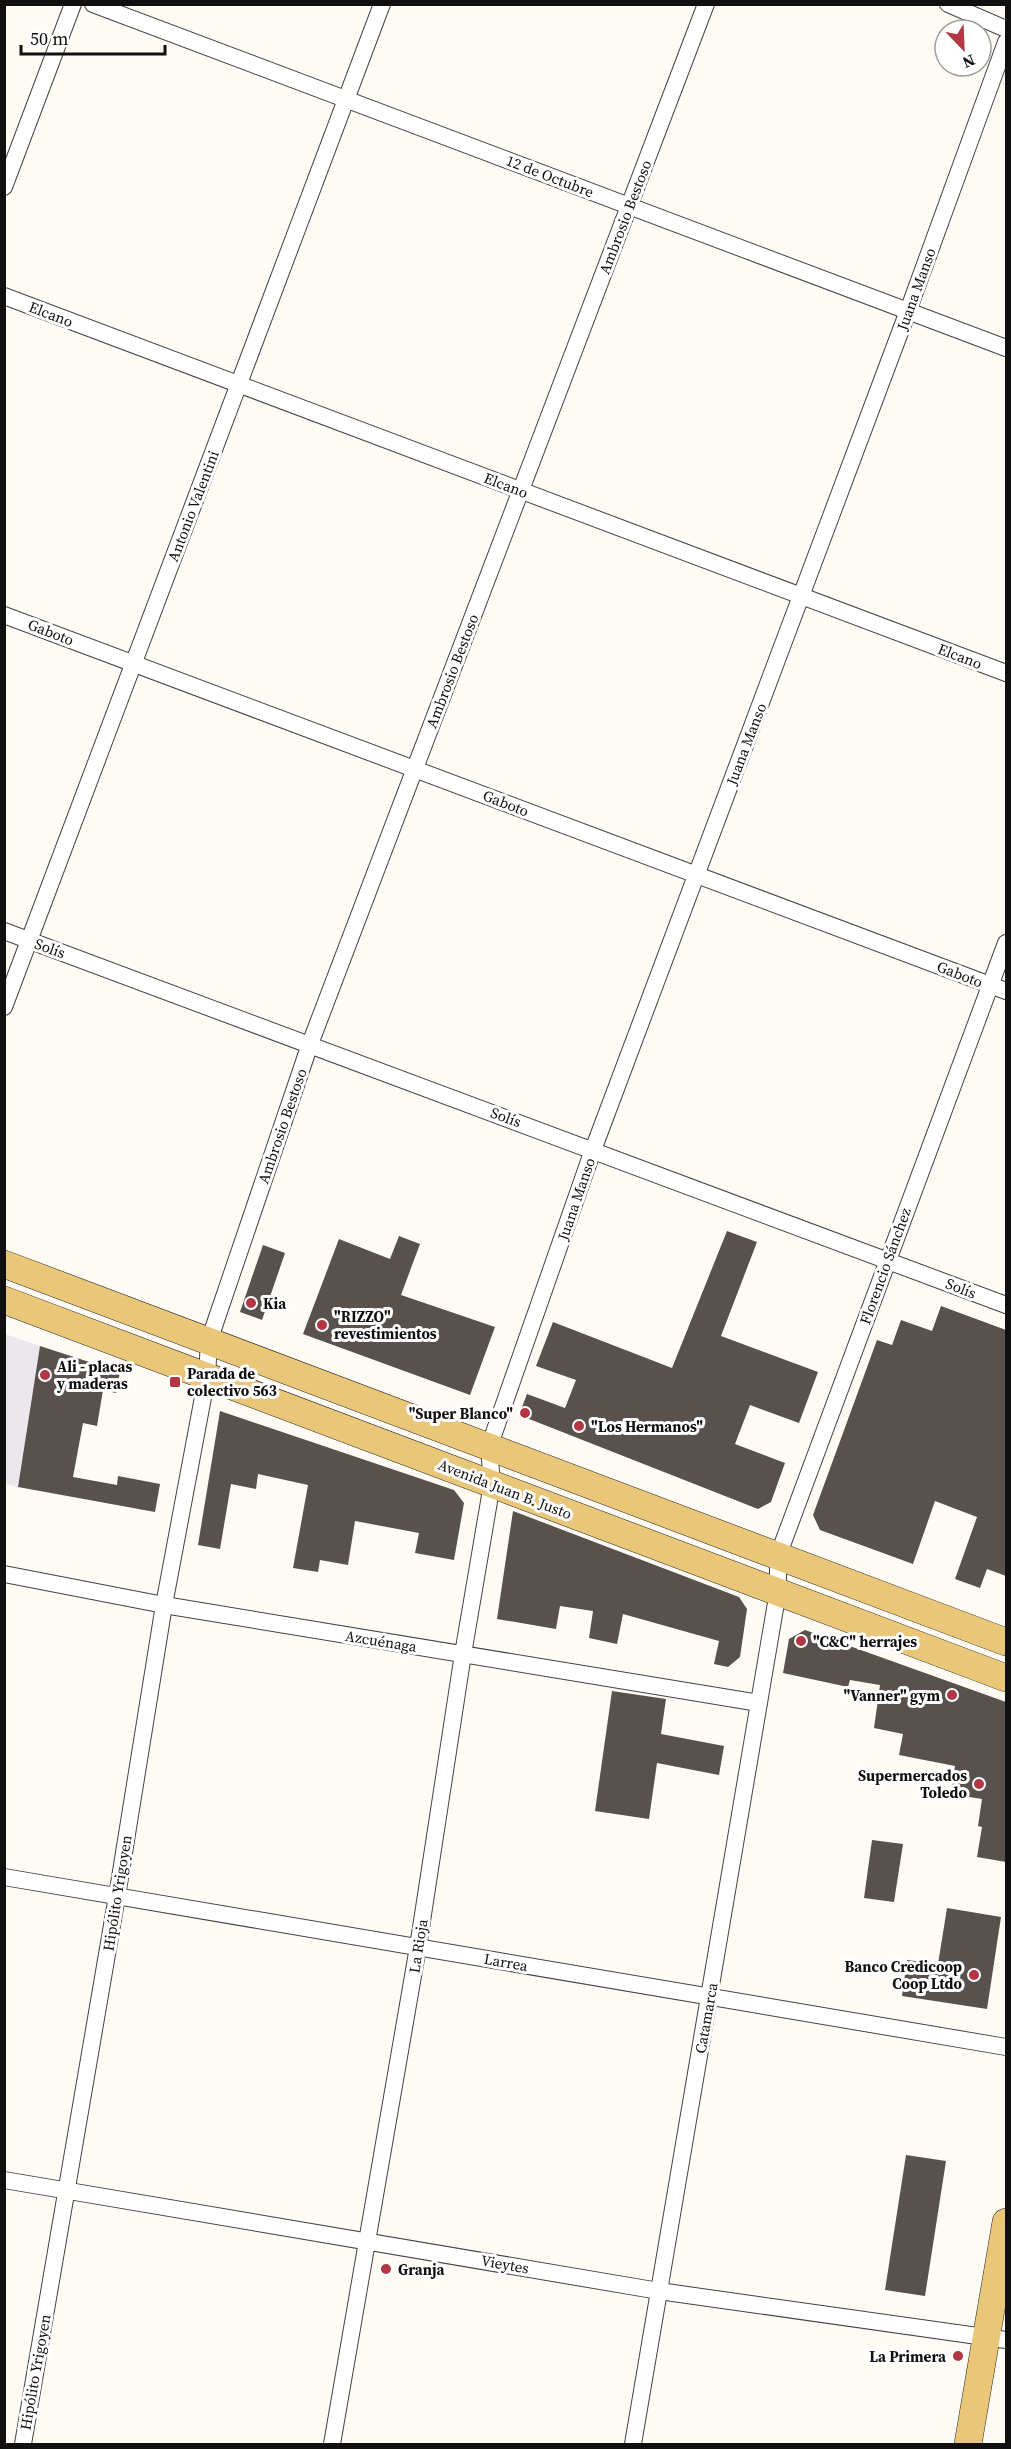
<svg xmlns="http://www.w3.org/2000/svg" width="1011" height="2449" viewBox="0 0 1011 2449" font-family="'Source Serif 4',serif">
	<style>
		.industrial { fill: #ece6ed }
		.building { fill: #58514e }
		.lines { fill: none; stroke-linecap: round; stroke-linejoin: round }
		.minor-casing { stroke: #434343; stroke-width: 18 }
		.primary-casing { stroke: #212121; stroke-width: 28 }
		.minor { stroke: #fff; stroke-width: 16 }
		.primary { stroke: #eac678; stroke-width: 27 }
		.poi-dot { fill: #b33645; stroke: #fff; stroke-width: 2 }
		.labels { text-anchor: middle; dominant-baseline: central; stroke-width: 6; stroke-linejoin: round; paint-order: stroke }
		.street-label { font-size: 15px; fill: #101010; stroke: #fff }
		.poi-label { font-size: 15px; font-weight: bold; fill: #101010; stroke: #fff; text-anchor: start }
	</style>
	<rect width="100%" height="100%" fill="#fefbf5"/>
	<polygon class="industrial" points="5,1334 40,1346 18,1487 5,1484"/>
	<g class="building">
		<polygon points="727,1231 757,1242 721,1336 818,1372 799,1423 750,1405 735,1444 785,1463 771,1502 758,1509 519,1415 527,1394 565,1408 576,1380 536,1366 553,1322 672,1368"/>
		<polygon points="399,1236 420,1244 401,1295 495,1327 470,1395 303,1334 339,1239 390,1259"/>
		<polygon points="263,1245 285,1253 262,1320 240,1312"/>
		<polygon points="941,1306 1006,1330 1006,1576 987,1569 980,1588 955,1579 977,1517 935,1501 913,1564 820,1530 813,1515 877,1340 892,1345 901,1320 932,1331"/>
		<polygon points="40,1346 120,1372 116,1393 103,1390 97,1426 83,1423 73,1477 117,1485 118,1476 160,1484 155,1512 18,1487"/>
		<polygon points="220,1411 454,1490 464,1503 454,1560 415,1553 419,1533 355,1521 348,1565 320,1560 318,1572 293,1568 308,1485 258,1474 256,1489 231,1484 220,1549 198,1545"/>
		<polygon points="513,1511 739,1597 747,1609 740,1657 728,1667 714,1664 719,1641 623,1614 617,1644 589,1638 593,1611 560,1606 556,1629 497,1619"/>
		<polygon points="805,1630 1006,1702 1006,1862 977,1857 982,1827 978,1826 982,1799 951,1794 955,1766 899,1755 903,1734 874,1728 880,1685 850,1680 848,1687 783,1673 789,1639"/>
		<polygon points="612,1691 666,1699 661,1734 724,1746 719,1775 657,1763 649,1819 595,1811"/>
		<polygon points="872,1840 903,1844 894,1902 864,1898"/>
		<polygon points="947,1908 1001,1917 987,2009 902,1996 907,1960 938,1964"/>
		<polygon points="906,2155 946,2161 925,2296 885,2290"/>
	</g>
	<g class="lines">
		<g class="minor-casing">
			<g id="minor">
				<polyline points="93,4 1006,348"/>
				<polyline points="948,4 1006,29"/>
				<polyline points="4,187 73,4"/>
				<polyline points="4,296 1006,673"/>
				<polyline points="4,615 1006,991"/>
				<polyline points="4,931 1006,1305"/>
				<polyline points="4,1007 382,4"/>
				<polyline points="4,1574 164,1605 759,1703"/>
				<polyline points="4,1877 1006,2047"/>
				<polyline points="4,2180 659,2291 1006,2340"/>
				<polyline points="23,2444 117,1896 164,1605 207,1376 209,1341 310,1044 706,4"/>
				<polyline points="332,2444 418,1947 463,1654 492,1484 489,1447 593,1150 908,311 1006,42"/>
				<polyline points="633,2444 778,1591 778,1556 1006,943"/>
			</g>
		</g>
		<g class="primary-casing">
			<g id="primary">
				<polyline points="4,1264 1006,1642"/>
				<polyline points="4,1300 1006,1678"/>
				<polyline points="968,2444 1006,2222"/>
			</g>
		</g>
		<use href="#minor" class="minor"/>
		<use href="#primary" class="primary"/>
	</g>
	<g class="poi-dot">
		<circle cx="251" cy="1303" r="6"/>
		<circle cx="322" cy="1325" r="6"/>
		<circle cx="45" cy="1375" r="6"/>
		<rect x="169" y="1376" width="12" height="12" rx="3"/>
		<circle cx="525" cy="1413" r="6"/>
		<circle cx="579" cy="1426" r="6"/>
		<circle cx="801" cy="1641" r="6"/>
		<circle cx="952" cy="1695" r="6"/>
		<circle cx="979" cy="1784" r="6"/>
		<circle cx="974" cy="1975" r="6"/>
		<circle cx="386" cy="2269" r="6"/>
		<circle cx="958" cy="2356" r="6"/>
	</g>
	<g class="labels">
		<g class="street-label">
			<text transform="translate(550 176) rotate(21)">12 de Octubre</text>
			<text transform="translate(625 217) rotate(-69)">Ambrosio Bestoso</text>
			<text transform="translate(916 289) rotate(-70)">Juana Manso</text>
			<text transform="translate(51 314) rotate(21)">Elcano</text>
			<text transform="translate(506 485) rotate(21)">Elcano</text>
			<text transform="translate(193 506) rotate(-69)">Antonio Valentini</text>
			<text transform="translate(51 632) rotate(21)">Gaboto</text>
			<text transform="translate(960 656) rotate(21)">Elcano</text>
			<text transform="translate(452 671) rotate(-69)">Ambrosio Bestoso</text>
			<text transform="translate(746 744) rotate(-69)">Juana Manso</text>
			<text transform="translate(506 803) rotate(21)">Gaboto</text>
			<text transform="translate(50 948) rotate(20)">Solís</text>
			<text transform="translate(960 974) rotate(21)">Gaboto</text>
			<text transform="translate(506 1117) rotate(20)">Solís</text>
			<text transform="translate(282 1126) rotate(-71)">Ambrosio Bestoso</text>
			<text transform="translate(576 1199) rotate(-71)">Juana Manso</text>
			<text transform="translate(885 1266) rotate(-70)">Florencio Sánchez</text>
			<text transform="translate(961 1288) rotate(21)">Solís</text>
			<text transform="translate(505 1489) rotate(21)">Avenida Juan B. Justo</text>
			<text transform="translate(381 1641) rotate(9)">Azcuénaga</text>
			<text transform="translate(117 1893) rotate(-81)">Hipólito Yrigoyen</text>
			<text transform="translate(418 1946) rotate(-81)">La Rioja</text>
			<text transform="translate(506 1962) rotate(10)">Larrea</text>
			<text transform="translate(706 2018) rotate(-80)">Catamarca</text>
			<text transform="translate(505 2264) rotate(10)">Vieytes</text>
			<text transform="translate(35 2372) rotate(-80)">Hipólito Yrigoyen</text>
		</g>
		<g class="poi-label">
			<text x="263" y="1303">Kia</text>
			<text x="334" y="1316">"RIZZO"<tspan x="334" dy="17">revestimientos</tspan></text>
			<text x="57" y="1366">Ali - placas<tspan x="57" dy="17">y maderas</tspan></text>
			<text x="187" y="1373">Parada de<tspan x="187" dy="17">colectivo 563</tspan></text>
			<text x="513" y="1413" text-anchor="end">"Super Blanco"</text>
			<text x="591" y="1426">"Los Hermanos"</text>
			<text x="813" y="1641">"C&amp;C" herrajes</text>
			<text x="940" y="1695" text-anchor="end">"Vanner" gym</text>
			<text x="967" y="1775" text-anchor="end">Supermercados<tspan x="967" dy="17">Toledo</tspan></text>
			<text x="962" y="1966" text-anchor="end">Banco Credicoop<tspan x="962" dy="17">Coop Ltdo</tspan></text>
			<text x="398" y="2269">Granja</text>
			<text x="946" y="2356" text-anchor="end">La Primera</text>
		</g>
	</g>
	<rect width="1011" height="2449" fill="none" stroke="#101010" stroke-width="12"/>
	<g transform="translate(963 48) rotate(157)"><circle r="28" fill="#ffffff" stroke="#9f9f9f" stroke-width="1.5"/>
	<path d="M0-4.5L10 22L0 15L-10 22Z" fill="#b33645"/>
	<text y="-9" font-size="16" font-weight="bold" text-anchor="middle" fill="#101010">N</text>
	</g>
	<path d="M21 45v9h144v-9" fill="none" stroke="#101010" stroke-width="3"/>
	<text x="30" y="45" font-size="18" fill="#101010" stroke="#ffffff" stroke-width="4.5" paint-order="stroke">50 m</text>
</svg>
